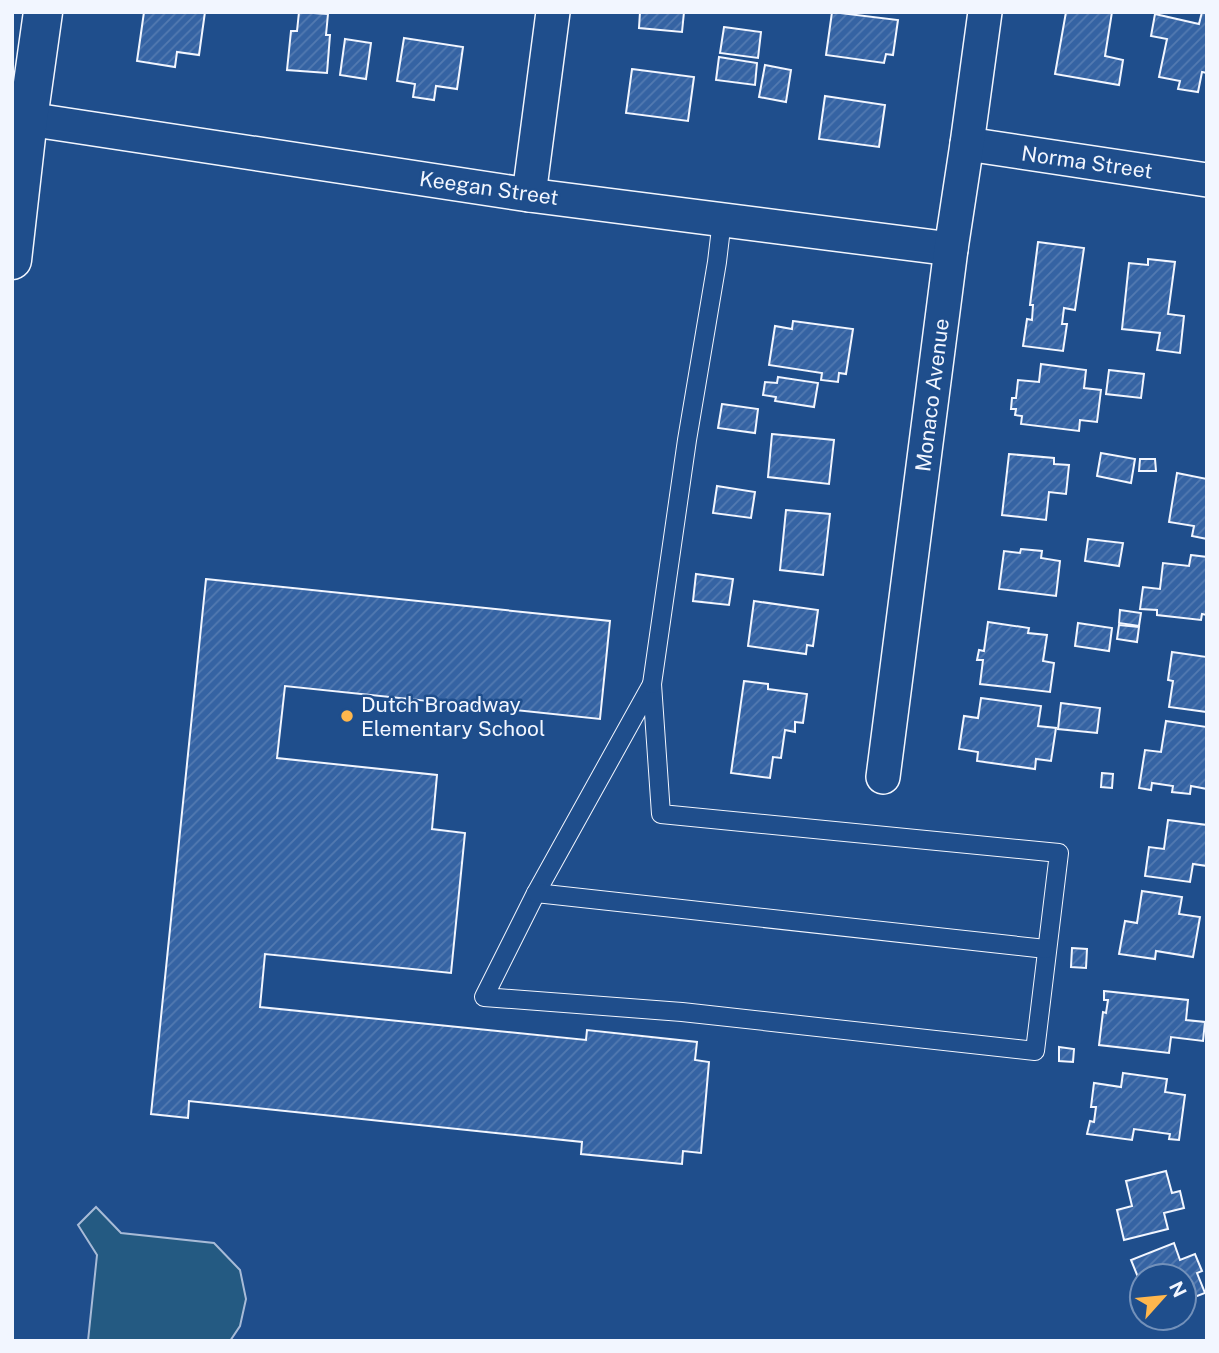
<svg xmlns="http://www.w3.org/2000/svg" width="1219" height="1353" viewBox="0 0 1219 1353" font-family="'Public Sans',sans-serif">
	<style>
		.pitch { fill: #245a82; stroke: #a8bbd7; stroke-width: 2 }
		.building { fill: url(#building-hatch); stroke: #f2f6ff; stroke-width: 2 }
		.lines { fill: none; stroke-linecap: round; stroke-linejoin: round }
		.service-casing { stroke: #f2f6ff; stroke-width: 20 }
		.minor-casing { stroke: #f2f6ff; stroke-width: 36 }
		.secondary-casing { stroke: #f2f6ff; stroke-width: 41 }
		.service { stroke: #1f4e8c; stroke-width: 18 }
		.minor { stroke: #1f4e8c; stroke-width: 33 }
		.secondary { stroke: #1f4e8c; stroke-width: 38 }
		.poi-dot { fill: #ffb74d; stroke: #1f4e8c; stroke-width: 2.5 }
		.labels { text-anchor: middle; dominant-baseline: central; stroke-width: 5; stroke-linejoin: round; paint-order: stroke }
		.street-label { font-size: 21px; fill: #f2f6ff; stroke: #1f4e8c }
		.poi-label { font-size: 21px; fill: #f2f6ff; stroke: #1f4e8c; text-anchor: start }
	</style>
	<defs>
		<pattern id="building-hatch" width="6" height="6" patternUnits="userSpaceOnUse" patternTransform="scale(1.75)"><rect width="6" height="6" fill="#3563a3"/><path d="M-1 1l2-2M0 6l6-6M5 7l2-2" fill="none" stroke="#537ab1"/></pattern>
	</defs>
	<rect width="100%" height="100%" fill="#1f4e8c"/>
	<polygon class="pitch" points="96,1207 121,1233 214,1243 240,1270 246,1299 240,1326 230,1341 88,1341 97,1255 78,1225"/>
	<g class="building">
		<polygon points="144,12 205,12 199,55 177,52 175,67 137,61"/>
		<polygon points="299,12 328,14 326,35 330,35 327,73 287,70 291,31 297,31"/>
		<polygon points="640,12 684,12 682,32 639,28"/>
		<polygon points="832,12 898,20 893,55 886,54 884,63 826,55"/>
		<polygon points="1066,12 1112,12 1105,56 1123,60 1119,85 1055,74"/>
		<polygon points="1202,12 1207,12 1207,73 1202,72 1198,92 1178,89 1180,81 1159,77 1167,39 1151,36 1155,14 1199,24"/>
		<polygon points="724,27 761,32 758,58 720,53"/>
		<polygon points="404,38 463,47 457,89 436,86 434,100 413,97 415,84 397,81"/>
		<polygon points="345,39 371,43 366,79 340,75"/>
		<polygon points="719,57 757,63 755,85 716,80"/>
		<polygon points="765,65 791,70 786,102 759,97"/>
		<polygon points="632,69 694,77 688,121 626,113"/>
		<polygon points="825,96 885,105 879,147 819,139"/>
		<polygon points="1038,242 1084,248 1075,310 1064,308 1062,324 1067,324 1063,351 1023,346 1027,319 1032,320 1033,305 1030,305"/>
		<polygon points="1148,259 1175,262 1168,314 1184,316 1180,353 1157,350 1160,333 1122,329 1129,263 1148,265"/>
		<polygon points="793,321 853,329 846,374 839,373 838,382 821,380 822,373 769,365 775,326 792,329"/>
		<polygon points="1041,364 1086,370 1084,388 1101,390 1097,422 1080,420 1079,431 1021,424 1022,416 1015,415 1016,409 1011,409 1012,398 1016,398 1018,380 1039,382"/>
		<polygon points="1109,370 1144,374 1141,398 1106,394"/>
		<polygon points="778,377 818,383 814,407 775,401 776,397 763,395 765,382 777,383"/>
		<polygon points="722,404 758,409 755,433 718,428"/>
		<polygon points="772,434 834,440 829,484 768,477"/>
		<polygon points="1101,453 1135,459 1131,483 1097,476"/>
		<polygon points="1009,454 1054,458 1054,464 1069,465 1066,494 1049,492 1046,520 1002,515"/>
		<polygon points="1140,459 1155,459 1156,471 1139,471"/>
		<polygon points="1177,473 1207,479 1207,539 1192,536 1194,526 1169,522"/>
		<polygon points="717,486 755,492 751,518 713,513"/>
		<polygon points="786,510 830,514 823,575 780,570"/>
		<polygon points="1088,539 1123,543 1119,566 1085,561"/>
		<polygon points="1021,549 1042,551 1041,558 1060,561 1056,596 999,589 1004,551 1020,553"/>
		<polygon points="1191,555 1207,557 1207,615 1202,614 1201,620 1157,615 1157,610 1140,609 1143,587 1160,589 1163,563 1189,566"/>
		<polygon points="696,574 733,579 729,605 693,601"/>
		<polygon points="206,579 610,621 600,719 285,686 277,758 437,775 432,829 465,833 451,973 265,954 260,1007 586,1040 587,1030 697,1042 695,1060 709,1062 701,1153 683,1151 682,1164 581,1154 582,1142 189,1101 188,1118 151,1114"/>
		<polygon points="754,601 818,610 813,646 807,645 806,654 748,646"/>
		<polygon points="1120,610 1141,613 1139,626 1119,623"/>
		<polygon points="988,622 1029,628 1028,633 1047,635 1043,661 1054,663 1050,692 980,684 983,660 977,660 979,650 984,651"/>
		<polygon points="1078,623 1112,628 1109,651 1075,646"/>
		<polygon points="1119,625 1139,627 1137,642 1117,639"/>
		<polygon points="1172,652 1207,657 1207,712 1169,707 1173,681 1168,680"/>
		<polygon points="744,681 768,684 768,689 807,694 803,723 795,722 795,732 785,730 781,758 773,757 770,778 731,773"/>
		<polygon points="981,698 1041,706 1038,726 1056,728 1051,761 1036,759 1035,769 977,761 978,752 959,749 964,716 978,718"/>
		<polygon points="1061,703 1100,708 1097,733 1058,729"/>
		<polygon points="1166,721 1207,727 1207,789 1191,786 1190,794 1172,792 1173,786 1152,783 1151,790 1139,788 1145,750 1161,752"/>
		<polygon points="1102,773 1113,774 1112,788 1101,787"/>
		<polygon points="1168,820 1207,825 1207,866 1193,864 1190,882 1145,876 1149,847 1164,849"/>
		<polygon points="1142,891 1182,897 1179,914 1200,917 1193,957 1156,951 1155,959 1119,954 1125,921 1137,923"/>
		<polygon points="1072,948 1087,949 1086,968 1071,967"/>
		<polygon points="1104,991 1188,1000 1186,1020 1205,1022 1203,1041 1171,1037 1169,1053 1099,1045 1103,1012 1106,1013 1108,1000 1104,1000"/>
		<polygon points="1059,1047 1074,1049 1073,1062 1059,1061"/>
		<polygon points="1123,1073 1167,1079 1165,1092 1185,1095 1179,1140 1169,1139 1170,1134 1134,1129 1132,1140 1087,1134 1090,1121 1094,1122 1096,1107 1091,1107 1094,1083 1121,1087"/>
		<polygon points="1166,1171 1172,1193 1180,1191 1184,1208 1164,1213 1168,1229 1124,1240 1117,1210 1132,1206 1126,1181"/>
		<polygon points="1174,1243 1180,1260 1195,1254 1202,1271 1197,1273 1205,1293 1184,1301 1184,1276 1142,1276 1142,1287 1131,1260"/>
	</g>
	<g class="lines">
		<g class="service-casing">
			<g id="service">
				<polygon points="652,684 661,814 1059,853 1035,1051 682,1012 484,997 536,893"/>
				<polyline points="652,684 687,440 717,262 722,220"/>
				<polyline points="536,893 1046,949"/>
			</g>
		</g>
		<g class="minor-casing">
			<g id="minor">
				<polyline points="28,119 529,195 951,249"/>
				<polyline points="967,144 1207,180"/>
				<polyline points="529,195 553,12"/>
				<polyline points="883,777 951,249 967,144 985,12"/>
			</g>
		</g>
		<g class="secondary-casing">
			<polyline id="secondary" points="12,260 28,119 43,12"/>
		</g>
		<use href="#service" class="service"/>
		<use href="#minor" class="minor"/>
		<use href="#secondary" class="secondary"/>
	</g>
	<circle class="poi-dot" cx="347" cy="716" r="7"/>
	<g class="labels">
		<g class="street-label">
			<text transform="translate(1087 162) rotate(8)">Norma Street</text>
			<text transform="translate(489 188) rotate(8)">Keegan Street</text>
			<text transform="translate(932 395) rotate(-83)">Monaco Avenue</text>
		</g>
		<g class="poi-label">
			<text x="361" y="704">Dutch Broadway<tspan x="361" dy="24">Elementary School</tspan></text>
		</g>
	</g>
	<rect width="1219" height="1353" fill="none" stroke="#f2f6ff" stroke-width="28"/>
	<g transform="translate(1163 1297) rotate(63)"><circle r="33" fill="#1f4e8c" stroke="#7391ba" stroke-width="2"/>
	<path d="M0-5L12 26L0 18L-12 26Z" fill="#ffb74d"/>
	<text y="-10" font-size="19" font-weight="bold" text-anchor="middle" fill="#f2f6ff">N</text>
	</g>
</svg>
